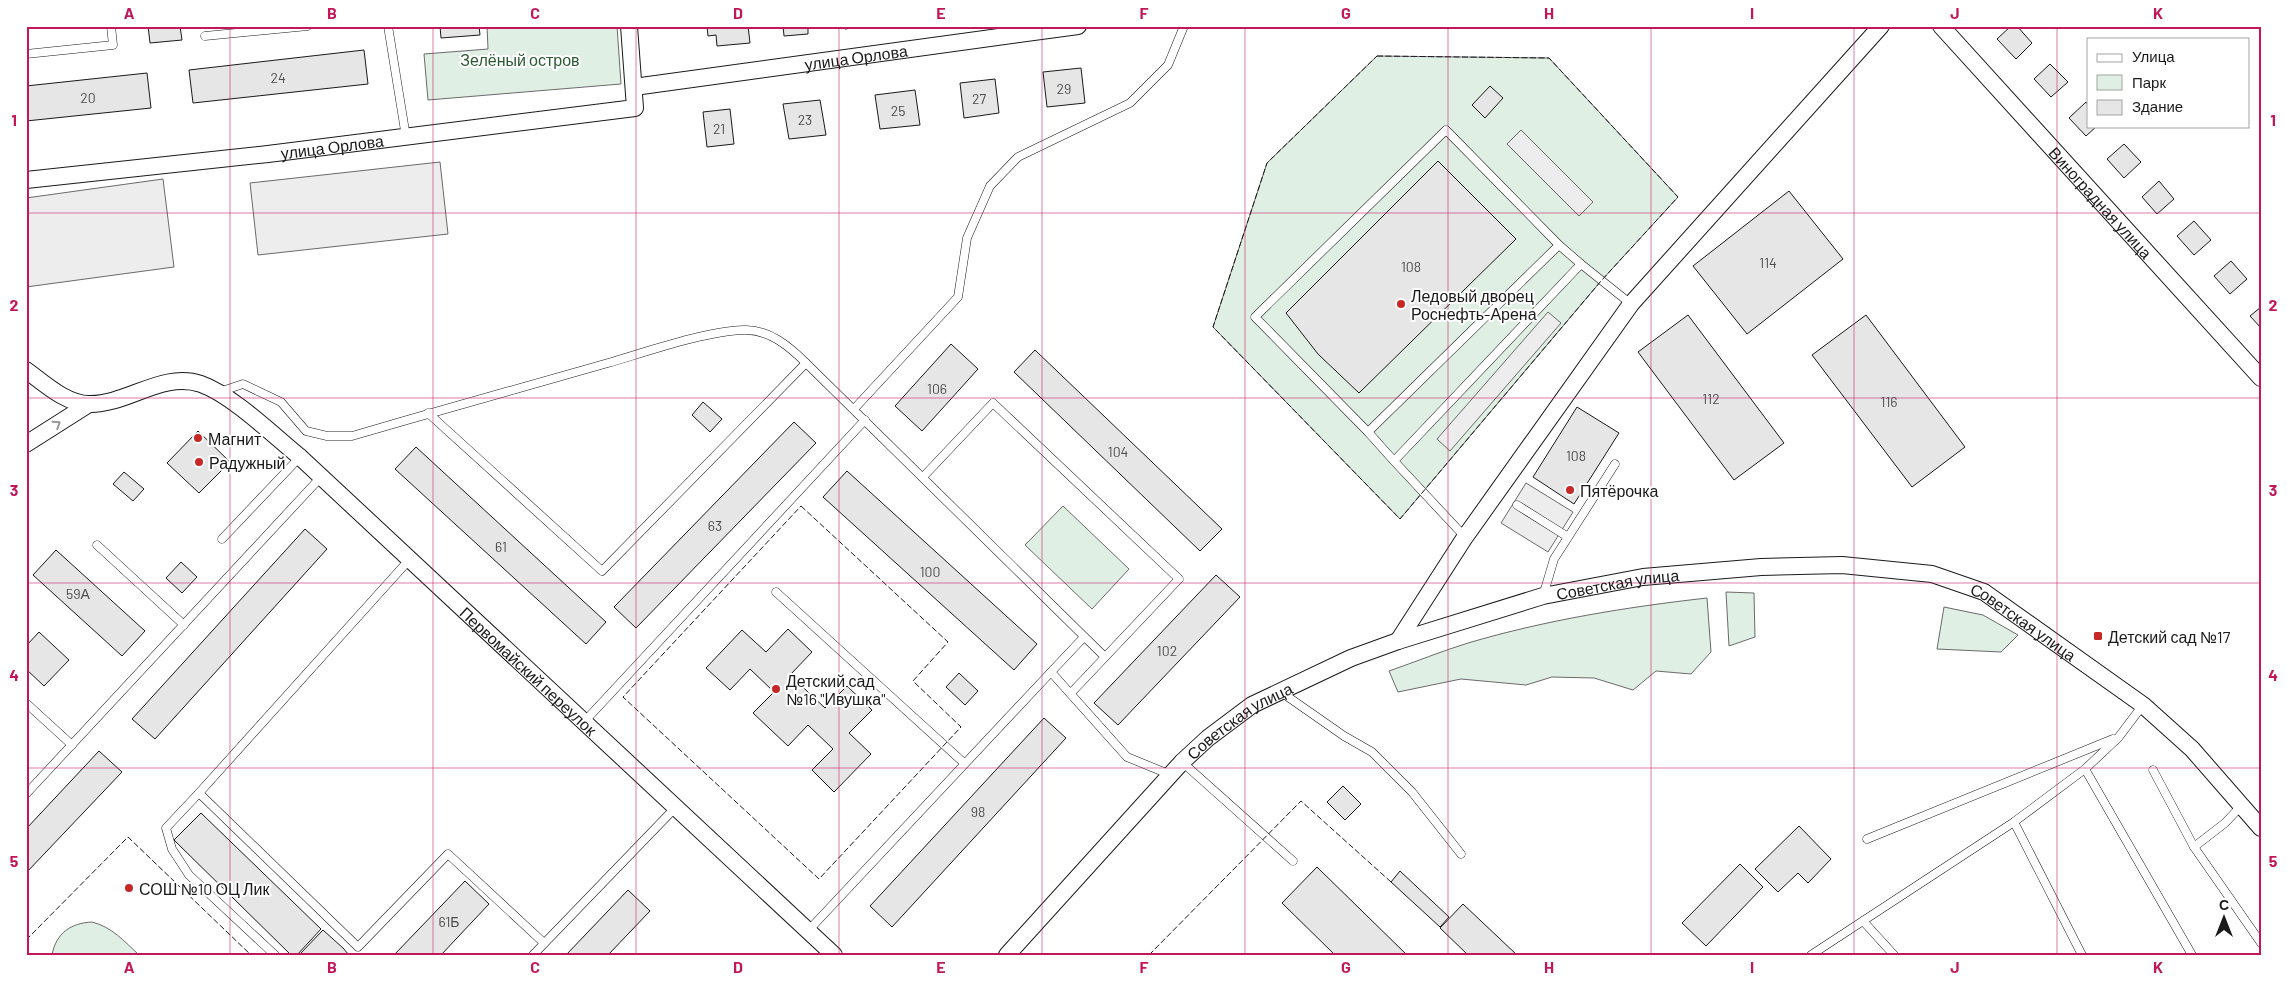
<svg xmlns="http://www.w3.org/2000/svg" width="2287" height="981" viewBox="0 0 2287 981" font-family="Barlow,sans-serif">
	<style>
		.green { fill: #e0efe3; stroke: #6a6a6a }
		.parking { fill: #ededed; stroke: #6a6a6a }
		.building { fill: #e6e6e6; stroke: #1a1a1a }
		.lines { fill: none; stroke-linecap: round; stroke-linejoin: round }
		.service-casing { stroke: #1a1a1a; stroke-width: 9 }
		.minor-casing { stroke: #1a1a1a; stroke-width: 18 }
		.service { stroke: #fff; stroke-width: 8 }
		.minor { stroke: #fff; stroke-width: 16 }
		.fence { stroke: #1a1a1a; stroke-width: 1; stroke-dasharray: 6 2.5; stroke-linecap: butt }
		.oneway { stroke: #989898 }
		.grid { fill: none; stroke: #c2185b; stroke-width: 1; stroke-opacity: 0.55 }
		.poi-dot { fill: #c62828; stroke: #fff; stroke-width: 2 }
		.labels { text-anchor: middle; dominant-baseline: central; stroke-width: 4; stroke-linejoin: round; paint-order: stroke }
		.number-label { font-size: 14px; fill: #4d4d4d }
		.street-label { font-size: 16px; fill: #1a1a1a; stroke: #fff }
		.park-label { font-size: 16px; fill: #2b5a34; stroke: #fff }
		.poi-label { font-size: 16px; fill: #1a1a1a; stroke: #fff; text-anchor: start }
		.neatline { fill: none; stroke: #c2185b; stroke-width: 2 }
		.grid-label { font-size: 16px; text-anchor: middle; font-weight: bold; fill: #c2185b }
	</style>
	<rect width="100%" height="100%" fill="#fff"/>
	<g class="green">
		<polygon points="487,26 617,26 621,84 428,100 424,54 488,49"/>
		<polygon points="1377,56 1549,58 1678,197 1601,281 1400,519 1213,327 1267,163"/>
		<polygon points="1063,506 1129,569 1092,609 1025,545"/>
		<polygon points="1726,592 1754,593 1755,637 1729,646"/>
		<path d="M1707 598 1711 652 1691 674 1656 671 1633 690 1594 678 1552 677 1526 685 1461 679 1398 692 1389 671C1415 662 1442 651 1468 643 1546 620 1627 607 1707 598Z"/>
		<polygon points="1944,607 1983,615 2018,635 2001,652 1937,649"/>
		<path d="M92 922C112 927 124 941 139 955H52C56 933 71 923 92 922Z"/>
	</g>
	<g class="parking">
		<polygon points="1521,130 1593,202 1579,216 1507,144"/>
		<polygon points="440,162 448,234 258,255 250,183"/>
		<polygon points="163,179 174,267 26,287 26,198"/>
		<polygon points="1548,312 1561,323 1450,451 1437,439"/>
		<polygon points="1526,483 1573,512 1548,552 1501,523"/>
	</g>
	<g class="building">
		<polygon points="148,26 180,26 182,40 150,43"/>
		<polygon points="440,26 479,26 480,35 441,38"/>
		<polygon points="707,26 748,26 750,43 717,46 716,35 708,36"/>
		<polygon points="783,26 808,26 808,34 784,36"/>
		<polygon points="844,26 869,26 845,29"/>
		<polygon points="2011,26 2017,26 2032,43 2016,59 1997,39"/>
		<polygon points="364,50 368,84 193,103 189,70"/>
		<polygon points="2050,64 2068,82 2051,97 2034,79"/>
		<polygon points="1081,68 1085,103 1047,107 1043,72"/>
		<polygon points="147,73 151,108 26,121 26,86"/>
		<polygon points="995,79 999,113 964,118 960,83"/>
		<polygon points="1490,86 1503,98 1485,118 1472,105"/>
		<polygon points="915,90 920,125 880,129 875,95"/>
		<polygon points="820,100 826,135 789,139 783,104"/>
		<polygon points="2086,102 2088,105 2088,126 2097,126 2086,136 2069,118"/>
		<polygon points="730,109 734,144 707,147 703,112"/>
		<polygon points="2124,144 2141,162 2124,178 2107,159"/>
		<polygon points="1438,161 1516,239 1359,393 1318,354 1286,313"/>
		<polygon points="2159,181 2174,199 2157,214 2142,197"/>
		<polygon points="1789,191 1843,259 1747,334 1693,266"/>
		<polygon points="2194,221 2211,240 2194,255 2177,236"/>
		<polygon points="2231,261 2247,279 2230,294 2214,276"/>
		<polygon points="2261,307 2261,328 2250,316"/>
		<polygon points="1688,315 1784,443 1734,480 1638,352"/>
		<polygon points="1866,315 1965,447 1912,487 1812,355"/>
		<polygon points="951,344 978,369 922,431 895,406"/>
		<polygon points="1035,350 1222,529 1200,551 1014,372"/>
		<polygon points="703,402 722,419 710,432 692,415"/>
		<polygon points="1577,407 1619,433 1574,504 1533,477"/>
		<polygon points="794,422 816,443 636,628 614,607"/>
		<polygon points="198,431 230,462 199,493 167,463"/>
		<polygon points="416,447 606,622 586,644 395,469"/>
		<polygon points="847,471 1037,644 1014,670 823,497"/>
		<polygon points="124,472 144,489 133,501 113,484"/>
		<polygon points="305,529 327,549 155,739 132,719"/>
		<polygon points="56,550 145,631 122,656 33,575"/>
		<polygon points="181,562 197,577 182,593 166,578"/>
		<polygon points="1216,575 1240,597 1118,725 1094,703"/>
		<polygon points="788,629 812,652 790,675 825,708 847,686 872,710 849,733 871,754 834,792 812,770 833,749 808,725 788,746 753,713 774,692 750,669 730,690 706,668 742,630 766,652"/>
		<polygon points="39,632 69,660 44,686 26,669 26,646"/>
		<polygon points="959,673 978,691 965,705 946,687"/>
		<polygon points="1044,718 1066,738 892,927 870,906"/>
		<polygon points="99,751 122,772 26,873 26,829"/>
		<polygon points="1343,786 1361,804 1345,820 1327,802"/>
		<polygon points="201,813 321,929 297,955 291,955 174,840"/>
		<polygon points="1799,826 1831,859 1808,883 1798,873 1778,892 1755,869"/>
		<polygon points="1740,864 1763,887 1706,946 1682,923"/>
		<polygon points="1317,867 1407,955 1335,955 1282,903"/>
		<polygon points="1400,871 1449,917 1440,927 1391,882"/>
		<polygon points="465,881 489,904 441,955 394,955"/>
		<polygon points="628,890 650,911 608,955 566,955"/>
		<polygon points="1463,904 1517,955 1468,955 1440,928"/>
		<polygon points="323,930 343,948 349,955 299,955"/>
	</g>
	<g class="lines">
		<g class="service-casing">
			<g id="service">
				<polyline points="388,26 406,137"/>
				<polyline points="205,36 308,26"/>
				<polyline points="26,54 113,45 111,26"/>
				<polyline points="1559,245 1368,432 1255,317 1446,130 1559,245 1581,264"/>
				<path d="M219 392 243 384 281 402 306 431 327 436H352C437 411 522 387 608 363 646 352 706 331 744 330 769 329 790 347 806 363"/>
				<polyline points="854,409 958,297 967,238 990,186 1018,157 1130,103 1168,65 1184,26"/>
				<polyline points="428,413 602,571 806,363 1105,657"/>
				<polyline points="1368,432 1394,461"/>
				<polyline points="923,477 993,403 1179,579 1071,693"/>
				<polyline points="1517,505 1568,537"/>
				<polyline points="1465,537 1394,461 1581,264 1631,304"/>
				<polyline points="222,539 300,457"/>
				<polyline points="97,545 184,625"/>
				<polyline points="409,560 199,793 358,947 448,854 544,943"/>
				<polyline points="776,592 964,763"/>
				<polyline points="1543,596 1554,559 1615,464"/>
				<polyline points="1084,637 1051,672 1127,757 1171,775"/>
				<polyline points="1281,692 1344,736 1372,752 1412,792 1461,854"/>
				<polyline points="26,703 72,745"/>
				<polyline points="584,722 865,420"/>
				<polyline points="1182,762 1293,861"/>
				<polyline points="2085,769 2192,955"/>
				<polyline points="2153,770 2194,847 2261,943"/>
				<polyline points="199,793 166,828 172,849 189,875 275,955"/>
				<polyline points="26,794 321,477"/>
				<polyline points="2014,822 2082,955"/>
				<polyline points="1867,839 2113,739"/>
				<polyline points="2194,847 2225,823 2241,806"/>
				<polyline points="1863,921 1894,955"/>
				<polyline points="808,931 1051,672"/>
				<polyline points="533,955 675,808"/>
				<polyline points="1811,955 2014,822 2085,769 2118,738 2143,705"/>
			</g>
		</g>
		<g class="minor-casing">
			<g id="minor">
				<path id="s1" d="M1941 26 2261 378"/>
				<path id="s2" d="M634 87 1078 26"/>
				<path id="s3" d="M26 180 268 154 635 108 629 26"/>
				<path id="s4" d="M26 370C44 383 66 404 89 404 127 405 162 371 201 384 232 395 273 435 300 457L834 955"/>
				<polyline points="26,444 89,404"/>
				<polyline points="1398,641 1465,537 1631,304 1881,26"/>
				<path id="s5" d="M1007 955 1182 762 1208 738 1252 705 1351 658 1398 641 1543 596 1643 577 1761 567 1842 565 1932 574 1984 592 2143 705 2192 749 2261 828"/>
			</g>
		</g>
		<use href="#service" class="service"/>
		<use href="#minor" class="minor"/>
		<g class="fence">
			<polygon points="1377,56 1549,58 1678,197 1601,281 1400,519 1213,327 1267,163"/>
			<polygon points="801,506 948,642 913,681 961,727 819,879 623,697"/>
			<polyline points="26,940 128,837 251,955"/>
			<polyline points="1149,955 1301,801 1391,882"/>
		</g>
	</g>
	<defs><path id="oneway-chevron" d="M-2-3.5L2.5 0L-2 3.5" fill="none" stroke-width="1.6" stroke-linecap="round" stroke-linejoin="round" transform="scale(1.25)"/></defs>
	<use class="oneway" href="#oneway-chevron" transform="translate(57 424) rotate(-33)"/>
	<path class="grid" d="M230 26V955M433 26V955M636 26V955M839 26V955M1042 26V955M1245 26V955M1448 26V955M1651 26V955M1854 26V955M2057 26V955M26 213H2261M26 398H2261M26 583H2261M26 768H2261"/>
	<g class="poi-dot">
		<circle cx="1401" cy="304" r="5"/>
		<circle cx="198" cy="438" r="5"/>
		<circle cx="199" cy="462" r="5"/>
		<circle cx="1570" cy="490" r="5"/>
		<rect x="2093" y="631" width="10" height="10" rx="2.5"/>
		<circle cx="776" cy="689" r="5"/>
		<circle cx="129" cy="888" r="5"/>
	</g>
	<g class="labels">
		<g class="number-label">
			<text x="278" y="77">24</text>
			<text x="1064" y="88">29</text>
			<text x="88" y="97">20</text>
			<text x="979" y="98">27</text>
			<text x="898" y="110">25</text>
			<text x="805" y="119">23</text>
			<text x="719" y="128">21</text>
			<text x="1768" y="262">114</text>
			<text x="1411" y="266">108</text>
			<text x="937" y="388">106</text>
			<text x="1711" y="398">112</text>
			<text x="1889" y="401">116</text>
			<text x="1118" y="451">104</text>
			<text x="1576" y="455">108</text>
			<text x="715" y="525">63</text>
			<text x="501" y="546">61</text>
			<text x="930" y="571">100</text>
			<text x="78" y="593">59А</text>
			<text x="1167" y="650">102</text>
			<text x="978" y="811">98</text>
			<text x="449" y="921">61Б</text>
		</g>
		<g class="street-label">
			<text stroke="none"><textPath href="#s2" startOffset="224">улица Орлова</textPath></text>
			<text stroke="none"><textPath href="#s3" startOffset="308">улица Орлова</textPath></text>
			<text stroke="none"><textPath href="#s1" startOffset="238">Виноградная улица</textPath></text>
			<text stroke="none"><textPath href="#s5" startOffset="738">Советская улица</textPath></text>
			<text stroke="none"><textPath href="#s5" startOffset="1158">Советская улица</textPath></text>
			<text stroke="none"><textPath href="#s4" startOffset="625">Первомайский переулок</textPath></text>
			<text stroke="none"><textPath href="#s5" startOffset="332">Советская улица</textPath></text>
		</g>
		<g class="park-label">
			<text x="520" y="59">Зелёный остров</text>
		</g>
		<g class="poi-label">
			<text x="1411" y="295">Ледовый дворец<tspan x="1411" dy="18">Роснефть-Арена</tspan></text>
			<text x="208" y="438">Магнит</text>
			<text x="209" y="462">Радужный</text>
			<text x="1580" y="490">Пятёрочка</text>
			<text x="2108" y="636">Детский сад №17</text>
			<text x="786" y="680">Детский сад<tspan x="786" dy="18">№16 "Ивушка"</tspan></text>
			<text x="139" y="888">СОШ №10 ОЦ Лик</text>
		</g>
	</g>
	<rect width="2287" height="981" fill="none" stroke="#ffffff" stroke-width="55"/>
	<rect x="2087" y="38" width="162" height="90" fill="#ffffff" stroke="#a3a3a3"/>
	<rect x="2097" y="54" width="25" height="8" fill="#ffffff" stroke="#a3a3a3"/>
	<text x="2132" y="62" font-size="15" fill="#1a1a1a">Улица</text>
	<rect x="2097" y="75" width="25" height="15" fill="#e0efe3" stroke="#a3a3a3"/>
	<text x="2132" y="88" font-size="15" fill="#1a1a1a">Парк</text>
	<rect x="2097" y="100" width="25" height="15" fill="#e6e6e6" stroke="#a3a3a3"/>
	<text x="2132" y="112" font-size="15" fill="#1a1a1a">Здание</text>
	<g transform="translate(2224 918)" stroke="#ffffff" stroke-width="4" paint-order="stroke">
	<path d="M0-4L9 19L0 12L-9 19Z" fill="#1a1a1a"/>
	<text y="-8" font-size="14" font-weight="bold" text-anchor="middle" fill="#1a1a1a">С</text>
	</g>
	<rect x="28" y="28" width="2232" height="926" class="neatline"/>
	<g class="grid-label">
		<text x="129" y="19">A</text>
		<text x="332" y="19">B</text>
		<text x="535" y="19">C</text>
		<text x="738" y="19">D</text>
		<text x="941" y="19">E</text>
		<text x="1144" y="19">F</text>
		<text x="1346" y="19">G</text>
		<text x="1549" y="19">H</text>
		<text x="1752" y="19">I</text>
		<text x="1955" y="19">J</text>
		<text x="2158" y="19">K</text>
		<text x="14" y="126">1</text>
		<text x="2273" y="126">1</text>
		<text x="14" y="311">2</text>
		<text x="2273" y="311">2</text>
		<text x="14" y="496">3</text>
		<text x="2273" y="496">3</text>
		<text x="14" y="681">4</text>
		<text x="2273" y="681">4</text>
		<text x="14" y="867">5</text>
		<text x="2273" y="867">5</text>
		<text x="129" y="973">A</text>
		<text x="332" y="973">B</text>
		<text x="535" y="973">C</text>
		<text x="738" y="973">D</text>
		<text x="941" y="973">E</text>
		<text x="1144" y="973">F</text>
		<text x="1346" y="973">G</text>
		<text x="1549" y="973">H</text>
		<text x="1752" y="973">I</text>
		<text x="1955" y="973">J</text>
		<text x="2158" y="973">K</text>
	</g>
</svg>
